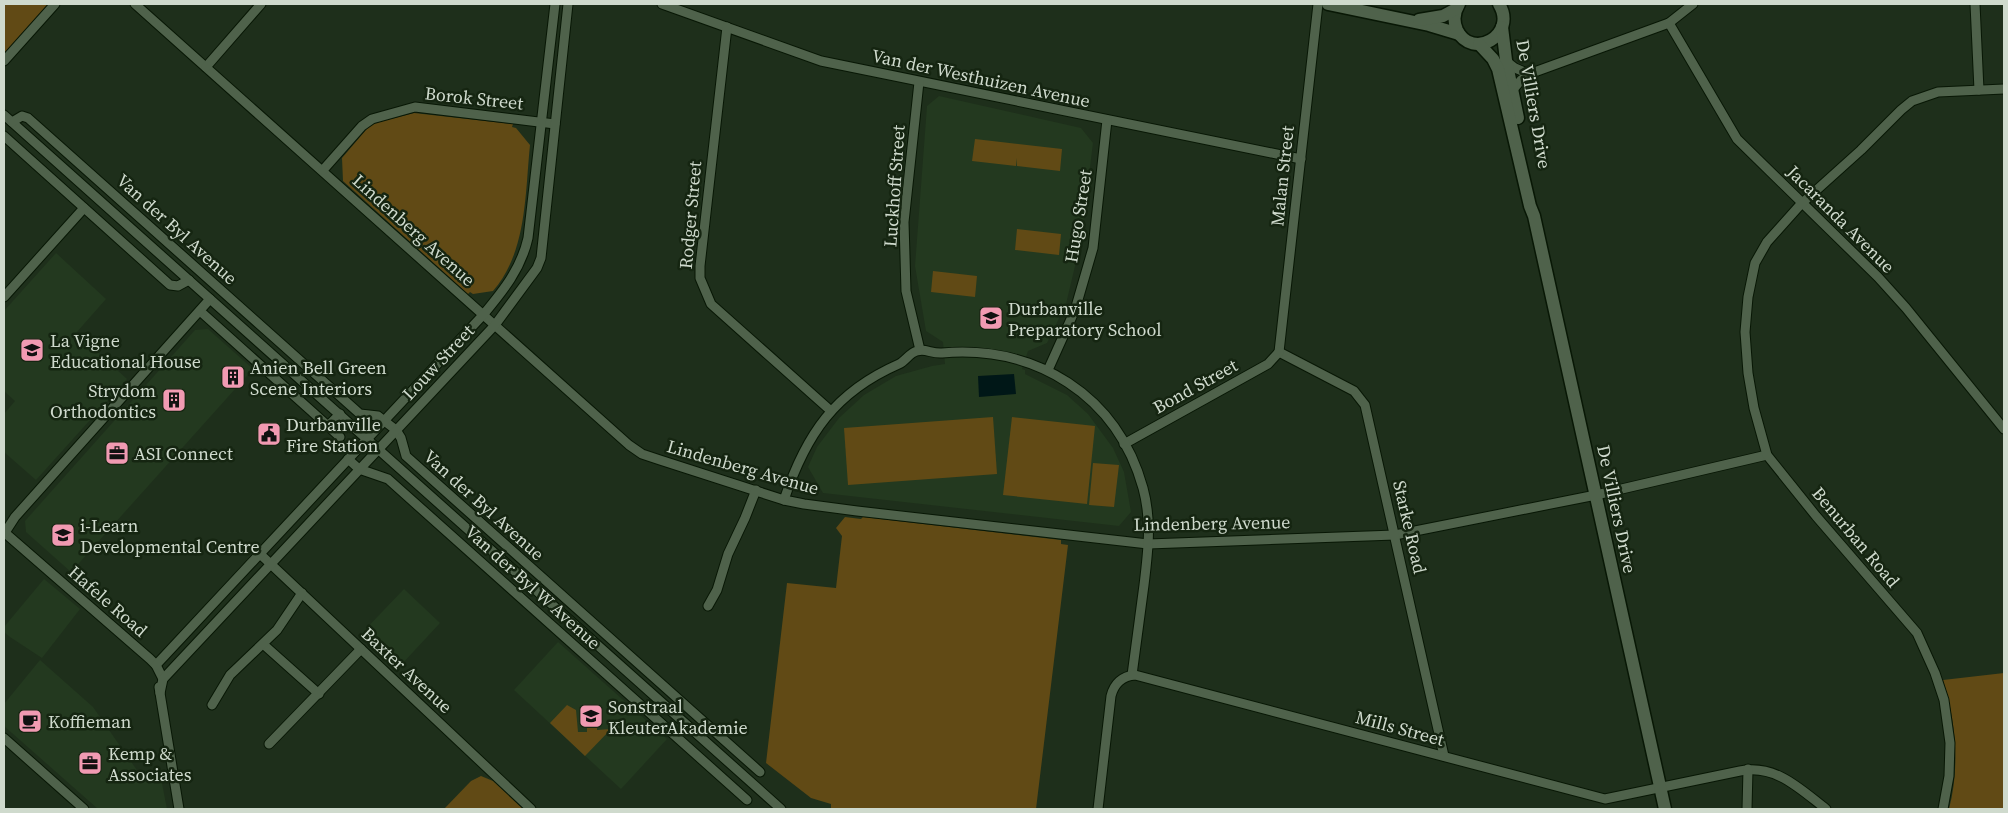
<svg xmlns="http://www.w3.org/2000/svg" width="2008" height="813" viewBox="0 0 2008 813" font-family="'Source Serif 4',serif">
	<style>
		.built { fill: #23391f }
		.green { fill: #614a15 }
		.water { fill: #001717 }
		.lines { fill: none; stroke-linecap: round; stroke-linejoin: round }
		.street-casing { stroke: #081705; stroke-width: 11 }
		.secondary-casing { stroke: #081705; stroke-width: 15 }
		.street { stroke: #4f624b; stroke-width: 9 }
		.secondary { stroke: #4f624b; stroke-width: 12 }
		.labels { text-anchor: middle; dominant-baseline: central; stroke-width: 5; stroke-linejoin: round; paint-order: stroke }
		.street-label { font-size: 18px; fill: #cfdacd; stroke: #152511 }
		.poi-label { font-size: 18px; fill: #cfdacd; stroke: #152511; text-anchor: start }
	</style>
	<rect width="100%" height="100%" fill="#1e2f1b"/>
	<g class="built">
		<polygon points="939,96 1081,128 1093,143 1081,241 1066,304 1047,343 1028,351 1022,369 1025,370 1025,374 1067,395 1088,414 1113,448 1124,472 1131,512 1119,526 823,493 808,467 817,447 839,418 864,395 896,376 932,366 945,364 943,342 926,331 915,266 927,106"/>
		<polygon points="56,253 106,299 76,333 127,379 36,480 4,452 4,414 15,401 4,391 4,311"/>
		<polygon points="208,329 253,369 71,572 26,532 25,521 195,330"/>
		<polygon points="44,579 80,609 42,658 10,637 4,632 4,627"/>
		<polygon points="404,589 440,623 401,665 389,654 385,658 360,635"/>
		<polygon points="558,642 667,739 621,789 514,690"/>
		<polygon points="40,660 93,707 141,776 160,773 167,809 98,809 4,726 4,704"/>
	</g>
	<g class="green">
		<polygon points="4,4 50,4 4,55"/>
		<path d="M414 113 513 124 512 127 516 128 530 145C525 194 527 252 493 291L473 294 470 292 468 294 343 181 342 158 371 124Z"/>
		<polygon points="975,139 1062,149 1060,171 1017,166 1017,158 1016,166 972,161"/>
		<polygon points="1017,229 1061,234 1059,255 1015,250"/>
		<polygon points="933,271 977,276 975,297 931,292"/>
		<polygon points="993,417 997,474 848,485 844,428"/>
		<polygon points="1012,417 1095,426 1087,504 1003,495"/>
		<polygon points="1093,463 1119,465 1114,507 1089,505"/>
		<polygon points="845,517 861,519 863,517 1061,540 1061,544 1068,545 1036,809 831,809 831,804 811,798 766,763 787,583 836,588 842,536 836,528"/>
		<path d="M2004 673V809H1949C1960 767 1956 722 1943 680Z"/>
		<polygon points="567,705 576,710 578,732 587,732 587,723 597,723 597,730 611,729 585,756 550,723"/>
		<polygon points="481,776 493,781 523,809 444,809 471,781"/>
	</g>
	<polygon class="water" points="1014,374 1016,394 979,397 978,376"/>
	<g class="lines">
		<g class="street-casing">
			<g id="street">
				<polyline points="135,4 629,445 642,454 660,460 784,500 804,504 857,511 1148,544 1395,535 1596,495 1767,455"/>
				<polyline points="662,4 821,61 1301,159"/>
				<polyline points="1975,4 1979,90"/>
				<polyline points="1669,23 1737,139 1878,277 1906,308 2004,429"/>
				<polyline points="727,27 700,266 700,278 711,304 831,411"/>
				<polyline points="4,61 55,4"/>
				<polyline points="1506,61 1515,68 1529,74"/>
				<polyline points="206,67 261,4"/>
				<polyline points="919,82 904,222 906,291 920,350"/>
				<polyline points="1512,91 1521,80 1529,74 1669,23 1693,4"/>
				<polyline points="4,115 781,809"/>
				<polyline points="12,122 22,116 28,118 360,414 378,416 396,430 401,438 406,456 760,772"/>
				<polyline points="4,136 170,285 178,286 189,280"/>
				<polyline points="323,170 362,126 372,119 415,107 555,124"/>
				<polyline points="4,297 84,208"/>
				<polyline points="200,311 328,426 340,414"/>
				<polyline points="1279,352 1354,391 1365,405 1444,756"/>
				<polyline points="1279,352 1318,4"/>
				<polyline points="1048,370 1075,310 1093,248 1107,120"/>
				<polyline points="328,426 340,437"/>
				<polyline points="1124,444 1268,364 1279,352"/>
				<polyline points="348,459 359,469 388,479 747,800"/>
				<path d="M784 500C806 434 835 392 899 364 906 361 909 353 917 351 925 348 932 354 942 353 1036 345 1117 395 1143 488 1152 521 1148 552 1144 585 1140 615 1136 645 1132 675"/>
				<polyline points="4,532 150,659 156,665 163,679"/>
				<polyline points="4,534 15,517 210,299"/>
				<polyline points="260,554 531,809"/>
				<polyline points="708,606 717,590 728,554 745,518 756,490"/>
				<polyline points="263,644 319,694"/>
				<path d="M156 665 483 315C503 291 521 269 528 238L555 4"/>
				<polyline points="159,687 179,809"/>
				<polyline points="160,693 163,679 495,325 537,268 541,258 568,4"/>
				<polyline points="212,705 230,675 277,630 302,593"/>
				<polyline points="4,738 84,809"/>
				<polyline points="269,744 361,649"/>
				<path d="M1098 809 1111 696C1114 684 1122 676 1135 675L1605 799 1740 771C1776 764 1800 789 1826 809"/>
				<polyline points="1747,809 1748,769"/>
				<polyline points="1943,809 1949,776 1950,743 1944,700 1935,673 1917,633 1816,516 1767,455 1754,408 1748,373 1745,332 1748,297 1755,263 1767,242 1801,204 1861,150 1901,110 1912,101 1938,92 2004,89"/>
			</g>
		</g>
		<g class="secondary-casing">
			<g id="secondary">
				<polyline points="1328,4 1429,25 1459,34"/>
				<path d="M1459 4C1454 12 1453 21 1457 30 1472 61 1518 35 1499 4"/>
				<polyline points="1419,20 1443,16 1456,9"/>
				<polyline points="1502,27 1506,60 1518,118"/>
				<polyline points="1479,44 1493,59 1498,69 1530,206 1534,216 1665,809"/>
			</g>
		</g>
		<use href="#street" class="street"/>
		<use href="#secondary" class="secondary"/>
	</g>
	<defs>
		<g id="school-square" transform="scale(1.25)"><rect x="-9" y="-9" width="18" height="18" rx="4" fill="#f19ab2" stroke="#152511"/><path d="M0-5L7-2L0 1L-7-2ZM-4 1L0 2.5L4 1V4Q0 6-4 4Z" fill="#111"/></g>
		<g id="building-square" transform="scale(1.25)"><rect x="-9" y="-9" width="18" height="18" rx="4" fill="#f19ab2" stroke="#152511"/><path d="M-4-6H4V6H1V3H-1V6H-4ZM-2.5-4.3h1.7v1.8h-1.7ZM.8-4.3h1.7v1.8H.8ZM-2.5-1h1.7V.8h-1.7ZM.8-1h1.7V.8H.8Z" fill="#111"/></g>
		<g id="civic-square" transform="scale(1.25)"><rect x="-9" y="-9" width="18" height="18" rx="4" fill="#f19ab2" stroke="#152511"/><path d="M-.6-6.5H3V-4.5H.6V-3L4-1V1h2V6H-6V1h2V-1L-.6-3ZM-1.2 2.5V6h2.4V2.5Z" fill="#111"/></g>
		<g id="office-square" transform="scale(1.25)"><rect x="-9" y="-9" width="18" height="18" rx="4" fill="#f19ab2" stroke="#152511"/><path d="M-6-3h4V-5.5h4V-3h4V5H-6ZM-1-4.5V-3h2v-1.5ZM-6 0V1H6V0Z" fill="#111"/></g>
		<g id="cafe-square" transform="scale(1.25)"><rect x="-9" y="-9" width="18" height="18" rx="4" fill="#f19ab2" stroke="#152511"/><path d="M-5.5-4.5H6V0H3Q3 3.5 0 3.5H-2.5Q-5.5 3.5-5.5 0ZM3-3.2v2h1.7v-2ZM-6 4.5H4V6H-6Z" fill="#111"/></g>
	</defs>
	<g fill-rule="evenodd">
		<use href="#school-square" x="991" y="318"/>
		<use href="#school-square" x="32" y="350"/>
		<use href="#building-square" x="233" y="377"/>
		<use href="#building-square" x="174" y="400"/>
		<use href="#civic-square" x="269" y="434"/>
		<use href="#office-square" x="117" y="453"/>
		<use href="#school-square" x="63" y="535"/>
		<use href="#school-square" x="591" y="716"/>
		<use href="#cafe-square" x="30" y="721"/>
		<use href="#office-square" x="90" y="763"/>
	</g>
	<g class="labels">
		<g class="street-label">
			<text transform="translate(981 78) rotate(12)">Van der Westhuizen Avenue</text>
			<text transform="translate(474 98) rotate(6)">Borok Street</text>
			<text transform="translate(1534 104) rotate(80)">De Villiers Drive</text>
			<text transform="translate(1282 176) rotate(-84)">Malan Street</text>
			<text transform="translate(894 186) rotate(-86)">Luckhoff Street</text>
			<text transform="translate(690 215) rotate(-85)">Rodger Street</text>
			<text transform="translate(1078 216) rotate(-81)">Hugo Street</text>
			<text transform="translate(1841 219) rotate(45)">Jacaranda Avenue</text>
			<text transform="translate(177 229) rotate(42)">Van der Byl Avenue</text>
			<text transform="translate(414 230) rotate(42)">Lindenberg Avenue</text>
			<text transform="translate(438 362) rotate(-47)">Louw Street</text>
			<text transform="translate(1195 386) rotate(-29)">Bond Street</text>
			<text transform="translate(743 467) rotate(16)">Lindenberg Avenue</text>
			<text transform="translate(484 505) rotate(42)">Van der Byl Avenue</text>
			<text transform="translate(1617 509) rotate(78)">De Villiers Drive</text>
			<text transform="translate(1212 523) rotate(-1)">Lindenberg Avenue</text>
			<text transform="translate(1410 527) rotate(77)">Starke Road</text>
			<text transform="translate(1856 537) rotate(50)">Benurban Road</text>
			<text transform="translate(533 587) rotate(42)">Van der Byl W Avenue</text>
			<text transform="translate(108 601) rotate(41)">Hafele Road</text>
			<text transform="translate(407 670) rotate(43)">Baxter Avenue</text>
			<text transform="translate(1400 728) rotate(15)">Mills Street</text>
		</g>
		<g class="poi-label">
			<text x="1008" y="308">Durbanville<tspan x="1008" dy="21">Preparatory School</tspan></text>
			<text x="50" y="340">La Vigne<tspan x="50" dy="21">Educational House</tspan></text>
			<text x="250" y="367">Anien Bell Green<tspan x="250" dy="21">Scene Interiors</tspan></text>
			<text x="156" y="390" text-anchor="end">Strydom<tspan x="156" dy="21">Orthodontics</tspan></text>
			<text x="286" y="424">Durbanville<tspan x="286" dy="21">Fire Station</tspan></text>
			<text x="134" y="453">ASI Connect</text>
			<text x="80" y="525">i-Learn<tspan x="80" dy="21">Developmental Centre</tspan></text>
			<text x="608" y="706">Sonstraal<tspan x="608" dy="21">KleuterAkademie</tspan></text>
			<text x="48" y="721">Koffieman</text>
			<text x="108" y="753">Kemp &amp;<tspan x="108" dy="21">Associates</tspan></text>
		</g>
	</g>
	<rect width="2008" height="813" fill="none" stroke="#cfdacd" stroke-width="10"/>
</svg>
